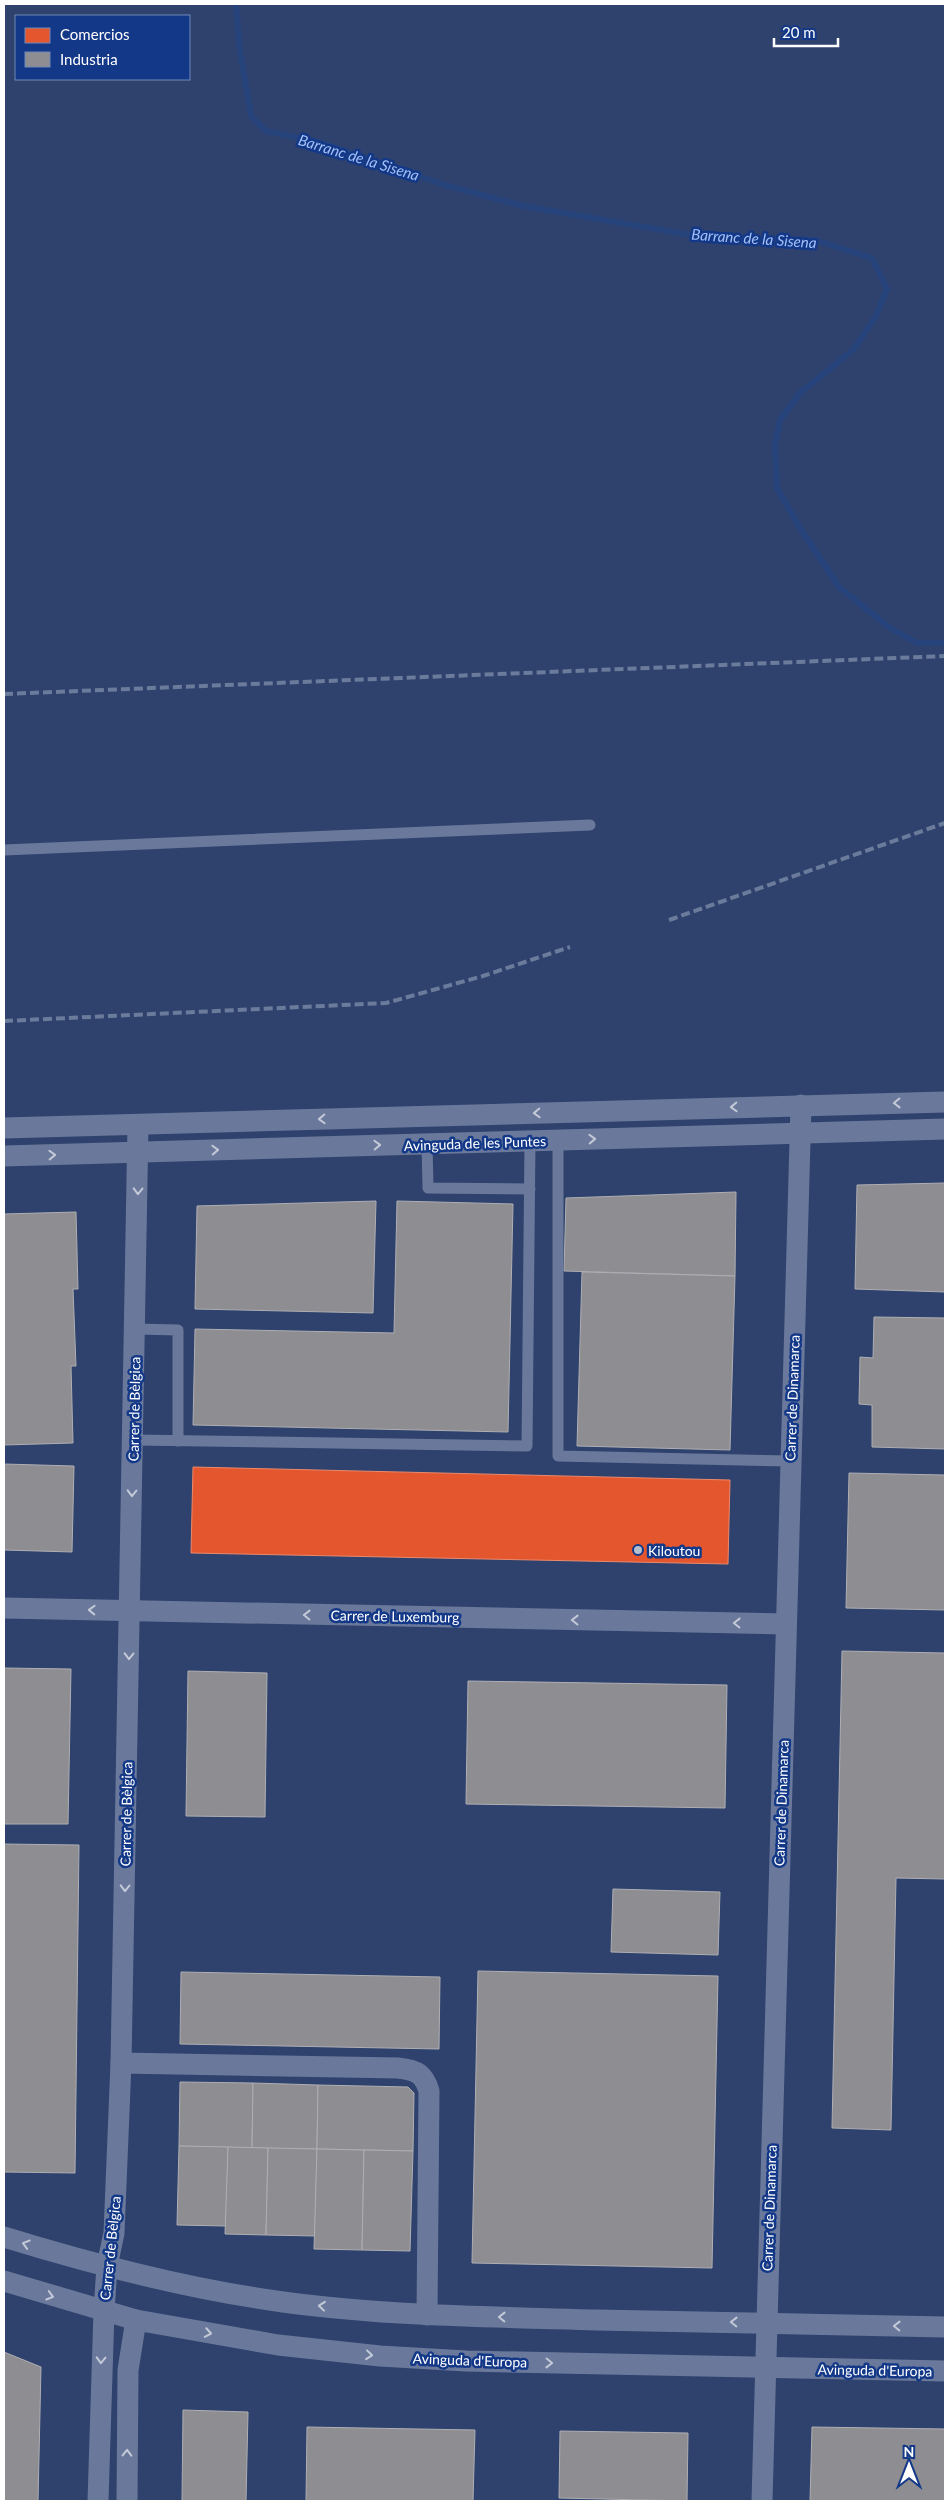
<svg xmlns="http://www.w3.org/2000/svg" width="949" height="2505" viewBox="0 0 949 2505" font-family="Lato,sans-serif">
	<style>
		.shops { fill: #e4572e; stroke: #ec896d }
		.industry { fill: #8d8d92; stroke: #afafb3 }
		.lines { fill: none; stroke-linecap: round; stroke-linejoin: round }
		.stream { stroke: #27437c; stroke-width: 6 }
		.lane { stroke: #6a799b; stroke-width: 11 }
		.street { stroke: #6a799b; stroke-width: 21 }
		.rail { stroke: #6b7b9b; stroke-width: 4; stroke-dasharray: 9 4; stroke-linecap: butt }
		.oneway { stroke: #c3c9d7 }
		.poi-dot { fill: #b6bdcc; stroke: #133888; stroke-width: 2 }
		.labels { text-anchor: middle; dominant-baseline: central; stroke-width: 5; stroke-linejoin: round; paint-order: stroke }
		.street-label { font-size: 14px; fill: #fff; stroke: #133888 }
		.poi-label { font-size: 14px; fill: #fff; stroke: #133888; text-anchor: start }
		.water-label { font-size: 15px; font-style: italic; fill: #a3c0f7; stroke: #133888 }
	</style>
	<rect width="100%" height="100%" fill="#2e426d"/>
	<polygon class="shops" points="193,1467 730,1480 728,1564 191,1553"/>
	<g class="industry">
		<polygon points="945,1183 945,1292 855,1289 857,1185"/>
		<polygon points="736,1192 735,1276 564,1271 566,1198"/>
		<polygon points="376,1201 373,1313 195,1309 197,1206"/>
		<polygon points="397,1201 513,1204 508,1432 193,1425 195,1329 394,1333"/>
		<polygon points="76,1212 78,1289 73,1289 76,1366 71,1366 73,1443 4,1445 4,1214"/>
		<polygon points="582,1272 735,1276 730,1450 577,1446"/>
		<polygon points="874,1317 945,1318 945,1449 872,1447 872,1405 859,1404 860,1357 873,1358"/>
		<polygon points="4,1464 74,1466 72,1552 4,1550"/>
		<polygon points="849,1473 945,1475 945,1610 846,1608"/>
		<polygon points="842,1651 945,1653 945,1879 896,1878 891,2130 832,2128"/>
		<polygon points="4,1668 71,1669 68,1824 4,1824"/>
		<polygon points="188,1671 267,1673 265,1817 186,1816"/>
		<polygon points="468,1681 727,1685 725,1808 466,1804"/>
		<polygon points="4,1844 79,1845 75,2173 4,2172"/>
		<polygon points="613,1889 720,1892 718,1955 611,1952"/>
		<polygon points="478,1971 718,1976 712,2268 472,2263"/>
		<polygon points="181,1972 440,1977 439,2049 180,2044"/>
		<polygon points="180,2082 253,2083 252,2148 179,2146"/>
		<polygon points="253,2083 318,2085 317,2149 252,2148"/>
		<polygon points="318,2085 408,2087 414,2093 413,2151 317,2149"/>
		<polygon points="179,2146 228,2147 226,2226 177,2225"/>
		<polygon points="228,2147 268,2148 266,2235 225,2234"/>
		<polygon points="268,2148 317,2149 315,2236 266,2235"/>
		<polygon points="317,2149 364,2150 362,2250 314,2249"/>
		<polygon points="364,2150 413,2151 410,2251 362,2250"/>
		<polygon points="4,2352 41,2367 38,2501 4,2501"/>
		<polygon points="183,2410 248,2412 246,2501 182,2501"/>
		<polygon points="307,2427 475,2430 473,2501 306,2501"/>
		<polygon points="812,2427 945,2429 945,2501 810,2501"/>
		<polygon points="560,2431 688,2433 687,2501 559,2498"/>
	</g>
	<g class="lines">
		<polyline class="stream" points="236,4 240,51 251,116 266,131 320,142 445,185 523,206 703,237 815,240 872,258 887,289 876,316 854,349 800,393 780,420 775,445 777,488 800,528 839,587 890,628 917,643 945,643"/>
		<g class="lane">
			<polyline points="4,850 590,825"/>
			<polyline points="558,1140 558,1456 790,1461"/>
			<polyline points="427,1144 428,1188 530,1189"/>
			<polyline points="136,1329 178,1330 178,1441"/>
			<polyline points="134,1440 527,1446 530,1141"/>
		</g>
		<g class="street">
			<polyline points="4,1128 945,1102"/>
			<polyline points="4,1156 945,1129"/>
			<polyline points="4,1608 786,1624"/>
			<path d="M121 2063 398 2068C417 2070 424 2074 429 2091L427 2315"/>
			<path d="M4 2237C95 2265 188 2289 283 2302 387 2316 492 2317 597 2320 713 2322 829 2324 945 2327"/>
			<polyline points="4,2281 136,2320 278,2345 380,2356 466,2361 945,2371"/>
			<polyline points="98,2501 104,2311 107,2266 114,2233 121,2063 138,1125"/>
			<polyline points="127,2501 128,2370 136,2320"/>
			<polyline points="762,2501 801,1105"/>
		</g>
		<g class="rail">
			<polyline points="4,694 945,656"/>
			<polyline points="669,920 945,823"/>
			<polyline points="4,1021 386,1003 483,976 570,947"/>
		</g>
	</g>
	<defs><path id="oneway-chevron" d="M-2-3.5L2.5 0L-2 3.5" fill="none" stroke-width="1.6" stroke-linecap="round" stroke-linejoin="round" transform="scale(1.25)"/></defs>
	<g class="oneway">
		<use href="#oneway-chevron" transform="translate(897 1103) rotate(179)"/>
		<use href="#oneway-chevron" transform="translate(734 1107) rotate(178)"/>
		<use href="#oneway-chevron" transform="translate(537 1113) rotate(178)"/>
		<use href="#oneway-chevron" transform="translate(322 1119) rotate(178)"/>
		<use href="#oneway-chevron" transform="translate(592 1139) rotate(-2)"/>
		<use href="#oneway-chevron" transform="translate(377 1145) rotate(-2)"/>
		<use href="#oneway-chevron" transform="translate(215 1150) rotate(-2)"/>
		<use href="#oneway-chevron" transform="translate(52 1155) rotate(-2)"/>
		<use href="#oneway-chevron" transform="translate(138 1191) rotate(91)"/>
		<use href="#oneway-chevron" transform="translate(132 1493) rotate(91)"/>
		<use href="#oneway-chevron" transform="translate(92 1610) rotate(-178)"/>
		<use href="#oneway-chevron" transform="translate(307 1615) rotate(-179)"/>
		<use href="#oneway-chevron" transform="translate(575 1620) rotate(-179)"/>
		<use href="#oneway-chevron" transform="translate(737 1623) rotate(-179)"/>
		<use href="#oneway-chevron" transform="translate(129 1656) rotate(91)"/>
		<use href="#oneway-chevron" transform="translate(125 1888) rotate(91)"/>
		<use href="#oneway-chevron" transform="translate(26 2244) rotate(-163)"/>
		<use href="#oneway-chevron" transform="translate(50 2296) rotate(16)"/>
		<use href="#oneway-chevron" transform="translate(322 2306) rotate(-174)"/>
		<use href="#oneway-chevron" transform="translate(502 2317) rotate(-179)"/>
		<use href="#oneway-chevron" transform="translate(734 2322) rotate(-179)"/>
		<use href="#oneway-chevron" transform="translate(897 2326) rotate(-179)"/>
		<use href="#oneway-chevron" transform="translate(208 2333) rotate(10)"/>
		<use href="#oneway-chevron" transform="translate(369 2355) rotate(6)"/>
		<use href="#oneway-chevron" transform="translate(101 2360) rotate(92)"/>
		<use href="#oneway-chevron" transform="translate(549 2363) rotate(1)"/>
		<use href="#oneway-chevron" transform="translate(127 2453) rotate(-89)"/>
	</g>
	<circle class="poi-dot" cx="638" cy="1550" r="5"/>
	<g class="labels">
		<g class="street-label">
			<text transform="translate(475 1143) rotate(-2)">Avinguda de les Puntes</text>
			<text transform="translate(792 1398) rotate(-88)">Carrer de Dinamarca</text>
			<text transform="translate(134 1409) rotate(-89)">Carrer de Bèlgica</text>
			<text transform="translate(395 1616) rotate(1)">Carrer de Luxemburg</text>
			<text transform="translate(781 1803) rotate(-88)">Carrer de Dinamarca</text>
			<text transform="translate(126 1814) rotate(-89)">Carrer de Bèlgica</text>
			<text transform="translate(769 2208) rotate(-88)">Carrer de Dinamarca</text>
			<text transform="translate(110 2248) rotate(-84)">Carrer de Bèlgica</text>
			<text transform="translate(470 2360) rotate(2)">Avinguda d'Europa</text>
			<text transform="translate(875 2370) rotate(1)">Avinguda d'Europa</text>
		</g>
		<g class="poi-label">
			<text x="648" y="1550">Kiloutou</text>
		</g>
		<g class="water-label">
			<text transform="translate(359 157) rotate(17)">Barranc de la Sisena</text>
			<text transform="translate(754 238) rotate(4)">Barranc de la Sisena</text>
		</g>
	</g>
	<rect width="949" height="2505" fill="none" stroke="#ffffff" stroke-width="10"/>
	<rect x="15" y="15" width="175" height="65" fill="#133888" stroke="#7188b8"/>
	<rect x="25" y="28" width="25" height="15" fill="#e4572e" stroke="#7188b8"/>
	<text x="60" y="40" font-size="15" fill="#ffffff">Comercios</text>
	<rect x="25" y="52" width="25" height="15" fill="#8d8d92" stroke="#7188b8"/>
	<text x="60" y="65" font-size="15" fill="#ffffff">Industria</text>
	<g transform="translate(909 2465)" stroke="#133888" stroke-width="4" paint-order="stroke">
	<path d="M0-4L9 19L0 12L-9 19Z" fill="#ffffff"/>
	<text y="-8" font-size="14" font-weight="bold" text-anchor="middle" fill="#ffffff">N</text>
	</g>
	<path d="M774 38v8h64v-8" fill="none" stroke="#ffffff" stroke-width="2.5"/>
	<text x="782" y="38" font-size="15" fill="#ffffff" stroke="#133888" stroke-width="4" paint-order="stroke">20 m</text>
</svg>
